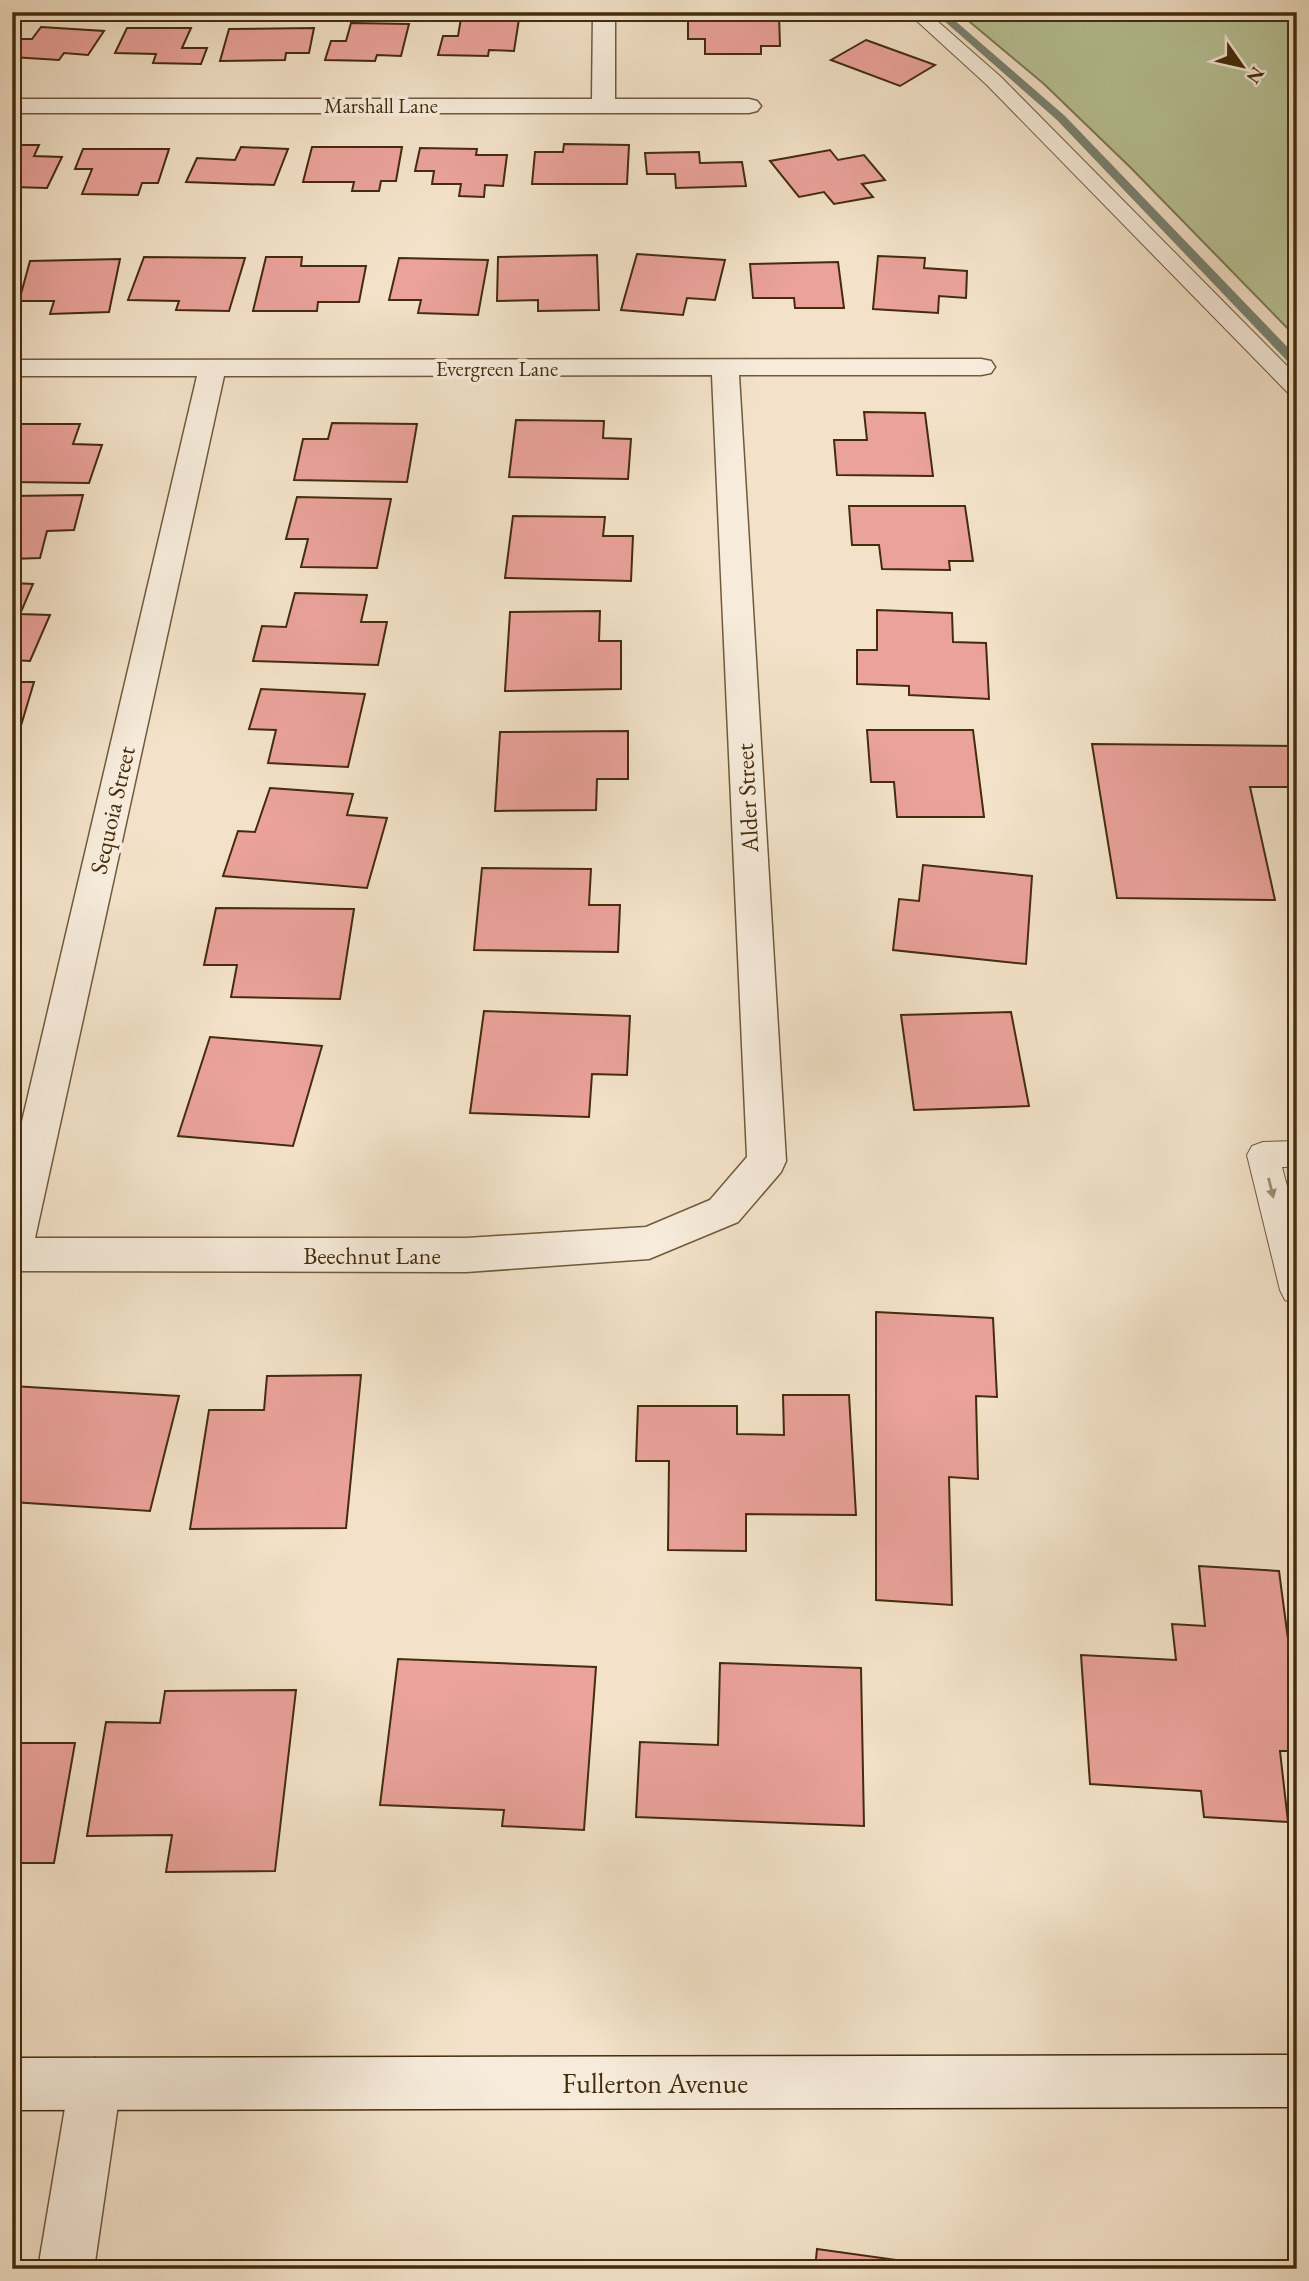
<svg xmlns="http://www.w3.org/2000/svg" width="1309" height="2281" viewBox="0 0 1309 2281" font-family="'EB Garamond',serif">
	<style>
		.green { fill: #b8c499; stroke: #7e7852; stroke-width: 2 }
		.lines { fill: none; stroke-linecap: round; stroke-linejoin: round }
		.stream { fill: #798374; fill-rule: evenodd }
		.building { fill: #eaa29b; stroke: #442c0c; stroke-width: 2 }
		.lane-casing { stroke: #705a3b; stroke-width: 2 }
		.street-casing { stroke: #705a3b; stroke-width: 3 }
		.secondary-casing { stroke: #442c0c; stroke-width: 3 }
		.lane { fill: #f7ecdc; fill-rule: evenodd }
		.street { fill: #f7ecdc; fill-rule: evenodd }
		.secondary { fill: #f7ecdc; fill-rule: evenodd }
		.oneway { fill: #9e8c74 }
		.labels { text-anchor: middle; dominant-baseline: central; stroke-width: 7; stroke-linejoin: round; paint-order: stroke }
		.far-street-label { font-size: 21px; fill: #442c0c; stroke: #f7ecdc }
		.street-label { font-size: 24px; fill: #442c0c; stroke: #f7ecdc }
		.near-street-label { font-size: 28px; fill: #442c0c; stroke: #f7ecdc }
	</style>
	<rect width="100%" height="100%" fill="#f3e2c9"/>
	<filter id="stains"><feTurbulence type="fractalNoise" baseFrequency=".00286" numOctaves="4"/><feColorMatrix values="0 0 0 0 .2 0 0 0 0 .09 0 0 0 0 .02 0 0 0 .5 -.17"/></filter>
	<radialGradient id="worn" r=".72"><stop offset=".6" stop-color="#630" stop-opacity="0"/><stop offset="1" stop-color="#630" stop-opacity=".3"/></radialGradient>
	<polygon class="green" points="958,12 1280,12 1297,34 1297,338 1131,168 1044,84"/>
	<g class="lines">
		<polygon class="stream" points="934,12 945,12 1065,116 1297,357 1297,368 1293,367 1057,120"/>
	</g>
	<g class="building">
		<polygon points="688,15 779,15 780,46 761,46 761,54 705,54 705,39 688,39"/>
		<polygon points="461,18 519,19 514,51 489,50 488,56 438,55 443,36 458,36"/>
		<polygon points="351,23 409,24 401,56 377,55 375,61 325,60 331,41 346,41"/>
		<polygon points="41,27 104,31 88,55 64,53 59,60 12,57 12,49 20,39 32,39"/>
		<polygon points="127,28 191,28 182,48 207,48 201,64 153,63 156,54 115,53"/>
		<polygon points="314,28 309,53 286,53 285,60 220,61 229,29"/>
		<polygon points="866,40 935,65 900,86 831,60"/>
		<polygon points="564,144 629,145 627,184 532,184 535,152 563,152"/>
		<polygon points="12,145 39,145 34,156 62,157 47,188 12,187"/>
		<polygon points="241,147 288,149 274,185 186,182 197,158 235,160"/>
		<polygon points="312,147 402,147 396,181 381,181 379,191 352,191 354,182 303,182"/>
		<polygon points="420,148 477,149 476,155 507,155 503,186 485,185 484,197 459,196 461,184 432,184 434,171 415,171"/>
		<polygon points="83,149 169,149 158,183 142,183 138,195 82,194 92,169 75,169"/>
		<polygon points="830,150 838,160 864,155 885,180 862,184 873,197 834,204 824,192 799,197 770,161"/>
		<polygon points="699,152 700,163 742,162 746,186 676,188 675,174 647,174 645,153"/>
		<polygon points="637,254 725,260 715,300 687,298 683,315 621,310"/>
		<polygon points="597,255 599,310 538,311 538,300 497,301 498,257"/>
		<polygon points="878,256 925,258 924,268 967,271 966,298 939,296 938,313 873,309"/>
		<polygon points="144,257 245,258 229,311 176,310 179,301 128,300"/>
		<polygon points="266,257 302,257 301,266 366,266 359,302 318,302 317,311 253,311"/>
		<polygon points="399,258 488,260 478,315 418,313 421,300 389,300"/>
		<polygon points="120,259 109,312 50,314 54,301 19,301 30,261"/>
		<polygon points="838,262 844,308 795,308 794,298 753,298 750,264"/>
		<polygon points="864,412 925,413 933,476 837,475 834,440 867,440"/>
		<polygon points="516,420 604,421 603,438 631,439 628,479 509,477"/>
		<polygon points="332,423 417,424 407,482 294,480 303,439 328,439"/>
		<polygon points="12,424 80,424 73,444 102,445 89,483 12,482"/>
		<polygon points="83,495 74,530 47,531 40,558 12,559 12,496"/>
		<polygon points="297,497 391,499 377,568 301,567 308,539 286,539"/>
		<polygon points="849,506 965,506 973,561 949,561 950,570 882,569 879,545 852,545"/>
		<polygon points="513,516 605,517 603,536 633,536 631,581 505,578"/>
		<polygon points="12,583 33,584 20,614 50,615 30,661 12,660"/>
		<polygon points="295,593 367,595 361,622 387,622 378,665 253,661 262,626 286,627"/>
		<polygon points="877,610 952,613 953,642 986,643 989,699 909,695 909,686 857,684 857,650 877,650"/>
		<polygon points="600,611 599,641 621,641 621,689 505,691 510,612"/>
		<polygon points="12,682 34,682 20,729 12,729"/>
		<polygon points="261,689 365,694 348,767 268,763 276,730 249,729"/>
		<polygon points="867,730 973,730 984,817 897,817 894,782 871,782"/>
		<polygon points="628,731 628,779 597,779 596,810 495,811 500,732"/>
		<polygon points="1092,744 1297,746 1297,787 1250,787 1275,900 1117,898"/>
		<polygon points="270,788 353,794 347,815 387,818 367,888 223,876 238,831 255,832"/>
		<polygon points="923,865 1032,876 1026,964 893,950 899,899 919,901"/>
		<polygon points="482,868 591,869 589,905 620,905 618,952 474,950"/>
		<polygon points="216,908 354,909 340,999 231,997 237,965 204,965"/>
		<polygon points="484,1011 630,1016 627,1075 592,1074 589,1117 470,1113"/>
		<polygon points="1011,1012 1029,1106 914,1110 901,1015"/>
		<polygon points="210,1037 322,1046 293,1146 178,1136"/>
		<polygon points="876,1312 993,1318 997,1397 976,1396 978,1479 949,1477 952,1605 876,1600"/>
		<polygon points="361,1375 346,1528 190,1529 209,1410 264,1410 267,1376"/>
		<polygon points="12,1386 179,1396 150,1511 12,1502"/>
		<polygon points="783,1395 849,1395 856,1515 746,1514 746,1551 668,1550 669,1461 636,1461 638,1406 737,1406 737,1434 784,1435"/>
		<polygon points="1199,1566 1279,1571 1297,1707 1297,1751 1280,1751 1288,1822 1204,1817 1201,1791 1090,1784 1081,1655 1176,1660 1172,1624 1205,1626"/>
		<polygon points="398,1659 596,1667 584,1830 502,1826 504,1810 380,1805"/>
		<polygon points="720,1663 861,1668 864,1826 636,1817 640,1742 718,1745"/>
		<polygon points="296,1690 275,1871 166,1872 172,1835 87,1836 106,1722 160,1723 165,1691"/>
		<polygon points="12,1743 75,1743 54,1863 12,1863"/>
		<polygon points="817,2249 940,2266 940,2269 815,2269"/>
	</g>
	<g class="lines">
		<g class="lane-casing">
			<g id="lane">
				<polygon points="907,12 927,12 1001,77 1297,376 1297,396 1289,394 987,85"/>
				<polygon points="1297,1141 1297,1167 1282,1167 1297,1224 1297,1304 1285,1300 1280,1290 1247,1155 1252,1146 1263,1142"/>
			</g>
		</g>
		<g class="street-casing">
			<g id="street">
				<polygon points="593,12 615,12 615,99 749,99 757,101 761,106 757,111 749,113 12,113 12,99 592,99"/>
				<path d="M981 359 991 361 995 367 991 373 981 375H739L786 1161 781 1172 738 1222 649 1259 466 1272 12 1271V1164L197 376H12V360ZM712 375 747 1157 710 1200 646 1227 466 1238H35L224 376Z"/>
				<polygon points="95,2058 114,2065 121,2084 94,2269 38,2269 69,2084 76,2065"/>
			</g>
		</g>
		<g class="secondary-casing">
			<polygon id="secondary" points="1297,2055 1297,2107 12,2110 12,2058"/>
		</g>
		<use href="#lane" class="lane"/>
		<use href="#street" class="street"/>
		<use href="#secondary" class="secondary"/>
	</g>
	<defs><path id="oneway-solid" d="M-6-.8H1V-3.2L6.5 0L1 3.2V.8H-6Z" transform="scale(1.75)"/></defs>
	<use class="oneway" href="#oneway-solid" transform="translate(1271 1188) rotate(76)"/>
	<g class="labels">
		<g class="far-street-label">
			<text x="381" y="105">Marshall Lane</text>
			<text x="497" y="368">Evergreen Lane</text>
		</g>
		<g class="street-label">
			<text transform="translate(747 798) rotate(-93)">Alder Street</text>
			<text transform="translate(112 810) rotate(-77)">Sequoia Street</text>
			<text x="372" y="1255">Beechnut Lane</text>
		</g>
		<g class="near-street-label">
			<text x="655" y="2083">Fullerton Avenue</text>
		</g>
	</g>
	<rect width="1309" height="2281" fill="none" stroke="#f3e2c9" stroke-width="42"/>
	<rect x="14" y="14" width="1281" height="2253" fill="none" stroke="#442c0c" stroke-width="3.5"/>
	<rect x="21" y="21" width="1267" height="2239" fill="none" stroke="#442c0c" stroke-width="2"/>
	<g transform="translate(1242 66) rotate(124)" stroke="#f7ecdc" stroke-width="5" paint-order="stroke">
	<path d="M0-5L12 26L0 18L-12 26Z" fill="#442c0c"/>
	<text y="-10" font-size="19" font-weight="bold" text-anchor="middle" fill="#442c0c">N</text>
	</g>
	<rect width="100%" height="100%" filter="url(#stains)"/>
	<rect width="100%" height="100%" fill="url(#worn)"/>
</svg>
